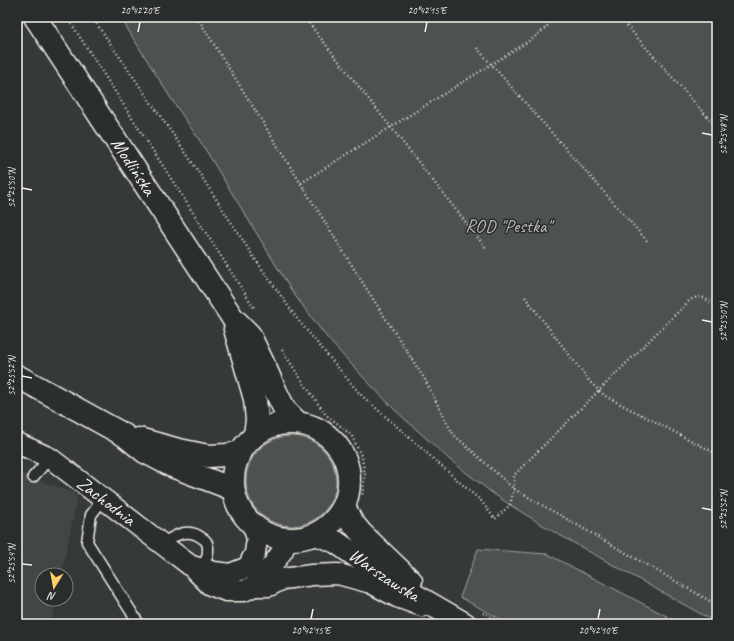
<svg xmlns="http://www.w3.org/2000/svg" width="734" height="641" viewBox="0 0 734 641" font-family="Caveat,sans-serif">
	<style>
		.built { fill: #434645 }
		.green { fill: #4e514f; stroke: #a1a19c }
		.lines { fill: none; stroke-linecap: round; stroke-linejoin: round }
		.service-casing { stroke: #f4f1e8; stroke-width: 13 }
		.minor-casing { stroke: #f4f1e8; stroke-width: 23 }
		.tertiary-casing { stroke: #f4f1e8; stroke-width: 25 }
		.secondary-casing { stroke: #f4f1e8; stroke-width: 25 }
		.path { stroke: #f4f1e8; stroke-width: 2.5; stroke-dasharray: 1 3; stroke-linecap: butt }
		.service { stroke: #2a2d2e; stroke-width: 10 }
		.minor { stroke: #2a2d2e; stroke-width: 20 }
		.tertiary { stroke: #2a2d2e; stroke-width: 22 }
		.secondary { stroke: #2a2d2e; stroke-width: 22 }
		.ticks { fill: none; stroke: #f4f1e8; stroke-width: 1.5 }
		.labels { text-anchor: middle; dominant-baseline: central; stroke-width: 3; stroke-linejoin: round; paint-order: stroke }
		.street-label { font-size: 19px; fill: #f4f1e8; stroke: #2a2d2e }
		.park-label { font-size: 19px; fill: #bab9b2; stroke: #2a2d2e }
		.neatline { fill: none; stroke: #f4f1e8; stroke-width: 1.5 }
		.ticks-label { font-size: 10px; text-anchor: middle; fill: #f4f1e8 }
	</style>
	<rect width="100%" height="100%" fill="#363939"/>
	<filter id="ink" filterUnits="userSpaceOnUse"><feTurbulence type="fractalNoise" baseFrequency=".025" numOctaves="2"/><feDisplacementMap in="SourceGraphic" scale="8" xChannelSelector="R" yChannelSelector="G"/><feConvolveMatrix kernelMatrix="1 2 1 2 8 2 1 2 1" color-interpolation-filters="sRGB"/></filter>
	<g filter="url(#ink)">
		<polygon class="built" points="17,472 78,495 61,575 42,575 42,599 56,599 51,624 17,624"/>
		<g class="green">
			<polygon points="120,17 717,17 717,623 554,532 510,505 491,492 449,459 396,411 364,378 328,339 293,293 202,144 172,100"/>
			<circle cx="291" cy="481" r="45"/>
			<polygon points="478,549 547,554 682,624 509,624 460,597"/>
		</g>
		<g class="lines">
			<g class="service-casing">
				<g id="service">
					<polyline points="33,477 50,458"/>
					<polyline points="103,499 91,515 87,542 139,624"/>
					<path d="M162 544C175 535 188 527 202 538 206 540 208 543 208 548 209 555 205 563 202 569"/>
				</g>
			</g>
			<g class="minor-casing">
				<g id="minor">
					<path id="s1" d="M17 443 50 458 162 544 191 566 210 585 226 591H244L254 586 274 563 283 550 287 539"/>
					<polyline points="191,566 214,572 230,574 248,567 255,553 257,539 253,525"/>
					<polyline points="254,586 269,586 283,579 312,575 338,574 371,583 397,597 422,606"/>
				</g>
			</g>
			<g class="tertiary-casing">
				<g id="tertiary">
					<polyline points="17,376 124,435 145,452 172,466 233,489"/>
					<polyline points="139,439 179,450 208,456 227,455 241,452"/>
				</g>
			</g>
			<g class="secondary-casing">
				<g id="secondary">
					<path id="s2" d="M35 17 232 317 249 334 262 361 276 392 285 410 298 423"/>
					<polyline points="235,329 255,399 257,420 255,435"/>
					<circle cx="291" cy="481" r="58"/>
					<polyline points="344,506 351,521 362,534 411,581"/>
					<path id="s3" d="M316 534 336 542 394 583 465 624"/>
				</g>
			</g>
			<g class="path">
				<polyline points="67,17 255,309"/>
				<polyline points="92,17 194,165 253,256 298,320 360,394 481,501 495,519 510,505 514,489 514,475 690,300 697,297 704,298 717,306"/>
				<polyline points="197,17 366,288 424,378 453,434 514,489 717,605"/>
				<polyline points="304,17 486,248"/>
				<polyline points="619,17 717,128"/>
				<polyline points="716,17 717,22"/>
				<polyline points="477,48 648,242"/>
				<polyline points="301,183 532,39 547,27 551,17"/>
				<polyline points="525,297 590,382 605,396 717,454"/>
				<polyline points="282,350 303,382 326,415 337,423 352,436 362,458 365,475 362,496"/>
				<polyline points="483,613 504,624"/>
			</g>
			<use href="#service" class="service"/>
			<use href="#minor" class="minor"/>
			<use href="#tertiary" class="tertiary"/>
			<use href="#secondary" class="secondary"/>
		</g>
	</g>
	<path class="ticks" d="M138 32 140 22M425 32 427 22M702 133 712 135M22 188 32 190M702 320 712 322M22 376 32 378M702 508 712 510M22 564 32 565M311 619 313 609M598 619 600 609"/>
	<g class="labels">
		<g class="street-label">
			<text stroke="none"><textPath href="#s2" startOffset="179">Modlińska</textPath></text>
			<text stroke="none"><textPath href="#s1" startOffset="107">Zachodnia</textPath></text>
			<text stroke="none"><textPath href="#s3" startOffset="80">Warszawska</textPath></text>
		</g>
		<g class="park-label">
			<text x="508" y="226">ROD "Pestka"</text>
		</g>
	</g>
	<rect width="734" height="641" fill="none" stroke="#2a2d2e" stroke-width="44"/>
	<g transform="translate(54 587) rotate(191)"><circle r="19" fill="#2a2d2e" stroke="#7b7b78"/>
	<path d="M0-3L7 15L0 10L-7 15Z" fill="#ffd166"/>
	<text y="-6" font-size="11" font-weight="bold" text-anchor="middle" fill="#f4f1e8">N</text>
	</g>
	<rect x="22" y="22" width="690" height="597" class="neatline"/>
	<g class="ticks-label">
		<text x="140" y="14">20°42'20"E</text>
		<text x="427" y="14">20°42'15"E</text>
		<text transform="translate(723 135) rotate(-90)" y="4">52°25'48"N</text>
		<text transform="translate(11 188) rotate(-90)" y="4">52°25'50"N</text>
		<text transform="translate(723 322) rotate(-90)" y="4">52°25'50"N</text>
		<text transform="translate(11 376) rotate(-90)" y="4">52°25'52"N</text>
		<text transform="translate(723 510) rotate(-90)" y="4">52°25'52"N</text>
		<text transform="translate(11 564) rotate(-90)" y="4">52°25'54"N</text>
		<text x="311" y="634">20°42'15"E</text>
		<text x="598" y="634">20°42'10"E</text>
	</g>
</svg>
